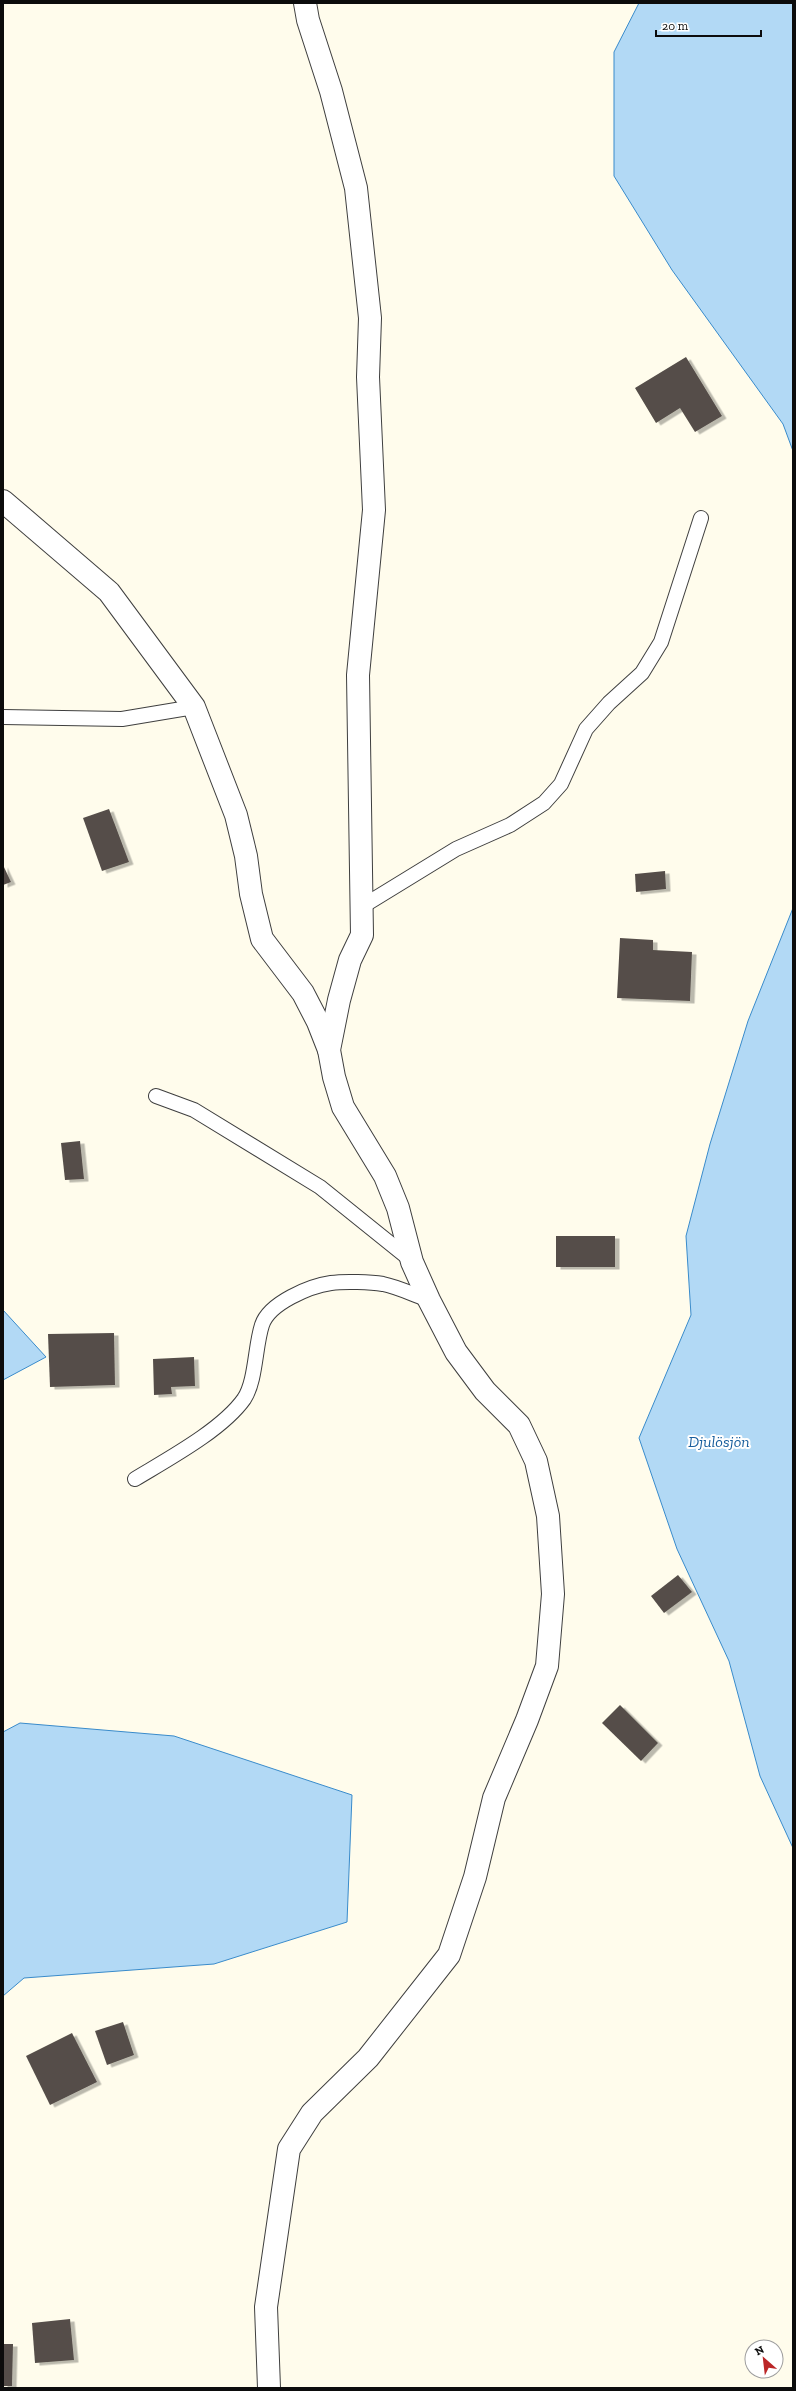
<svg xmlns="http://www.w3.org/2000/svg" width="796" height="2391" viewBox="0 0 796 2391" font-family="'Zilla Slab',serif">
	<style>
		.water { fill: #b2d9f5; stroke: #398bcb }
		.building { fill: #554e49; filter: url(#shadow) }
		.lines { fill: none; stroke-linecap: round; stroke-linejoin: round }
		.lane-casing { stroke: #3f3f3f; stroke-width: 16 }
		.street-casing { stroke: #3f3f3f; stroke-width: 24 }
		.lane { stroke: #fff; stroke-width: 14 }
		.street { stroke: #fff; stroke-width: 22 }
		.labels { text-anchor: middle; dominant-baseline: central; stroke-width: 4; stroke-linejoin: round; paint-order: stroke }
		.water-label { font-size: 16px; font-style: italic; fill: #175d9c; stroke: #fff }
	</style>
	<defs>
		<filter id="shadow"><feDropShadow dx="4.5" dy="2.5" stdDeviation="0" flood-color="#0004"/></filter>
	</defs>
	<rect width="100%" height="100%" fill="#fffcec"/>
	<g class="water">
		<polygon points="639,3 793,3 793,451 783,424 672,270 614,176 614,52"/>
		<polygon points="793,908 793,1848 760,1776 729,1661 677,1549 639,1438 691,1315 686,1236 710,1144 748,1021"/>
		<polygon points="3,1310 46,1357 3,1380"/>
		<polygon points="20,1723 174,1736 352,1795 347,1922 214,1964 24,1978 3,1996 3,1732"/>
	</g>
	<g class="building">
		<polygon points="686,357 722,416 695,432 680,408 656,423 635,388"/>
		<polygon points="109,809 129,862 102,871 83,818"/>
		<polygon points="3,865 11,882 3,885"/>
		<polygon points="665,871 666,889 636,892 635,874"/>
		<polygon points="620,938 653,940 653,950 692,952 690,1001 617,998"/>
		<polygon points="80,1141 84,1179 65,1180 61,1143"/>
		<rect x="556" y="1236" width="59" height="31"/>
		<polygon points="114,1333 115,1385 50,1387 48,1334"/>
		<polygon points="194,1357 195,1386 171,1387 172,1394 154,1395 153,1359"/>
		<polygon points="678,1575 692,1592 664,1613 651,1596"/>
		<polygon points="620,1705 658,1743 641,1761 602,1723"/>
		<polygon points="123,2022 134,2055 107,2065 95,2031"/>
		<polygon points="72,2033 97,2082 50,2105 26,2056"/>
		<polygon points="70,2319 74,2360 35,2363 32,2323"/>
		<polygon points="3,2344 13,2344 12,2386 3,2386"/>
	</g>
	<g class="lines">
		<g class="lane-casing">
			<g id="lane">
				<polyline points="3,717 122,719 194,707"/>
				<polyline points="363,906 456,849 510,825 544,803 561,784 586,729 609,703 642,673 661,642 701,518"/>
				<polyline points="156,1096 194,1110 320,1187 412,1261"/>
				<path d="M135 1479C168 1459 222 1430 244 1399 256 1381 255 1346 262 1325 269 1303 310 1286 331 1283 344 1281 371 1282 383 1284 398 1287 414 1295 429 1300"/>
			</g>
		</g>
		<g class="street-casing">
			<g id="street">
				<polyline points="3,501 109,592 194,707 236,815 246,856 251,894 262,939 303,993 318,1022 329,1050"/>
				<polyline points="269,2388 266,2307 289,2149 312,2113 368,2058 449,1955 475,1877 494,1798 527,1720 547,1666 553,1594 548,1516 536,1461 519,1425 485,1391 456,1352 429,1300 412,1262 398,1208 385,1176 343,1107 334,1077 329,1050 339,1000 350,960 362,935 358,675 374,510 368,377 370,318 356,188 331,91 308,20 305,3"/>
			</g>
		</g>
		<use href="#lane" class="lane"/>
		<use href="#street" class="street"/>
	</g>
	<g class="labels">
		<g class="water-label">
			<text x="719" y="1441">Djulösjön</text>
		</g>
	</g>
	<rect width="796" height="2391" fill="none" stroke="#0c0c0c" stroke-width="8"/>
	<g transform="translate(764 2359) rotate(332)"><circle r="19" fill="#ffffff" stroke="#9e9e9e"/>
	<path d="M0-3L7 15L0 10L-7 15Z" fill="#bb2627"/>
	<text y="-6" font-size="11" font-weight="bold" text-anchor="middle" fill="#0c0c0c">N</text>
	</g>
	<path d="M656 30v6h105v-6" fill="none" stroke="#0c0c0c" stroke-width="2"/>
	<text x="662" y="30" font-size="12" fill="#0c0c0c" stroke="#ffffff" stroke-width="3" paint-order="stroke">20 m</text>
</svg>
